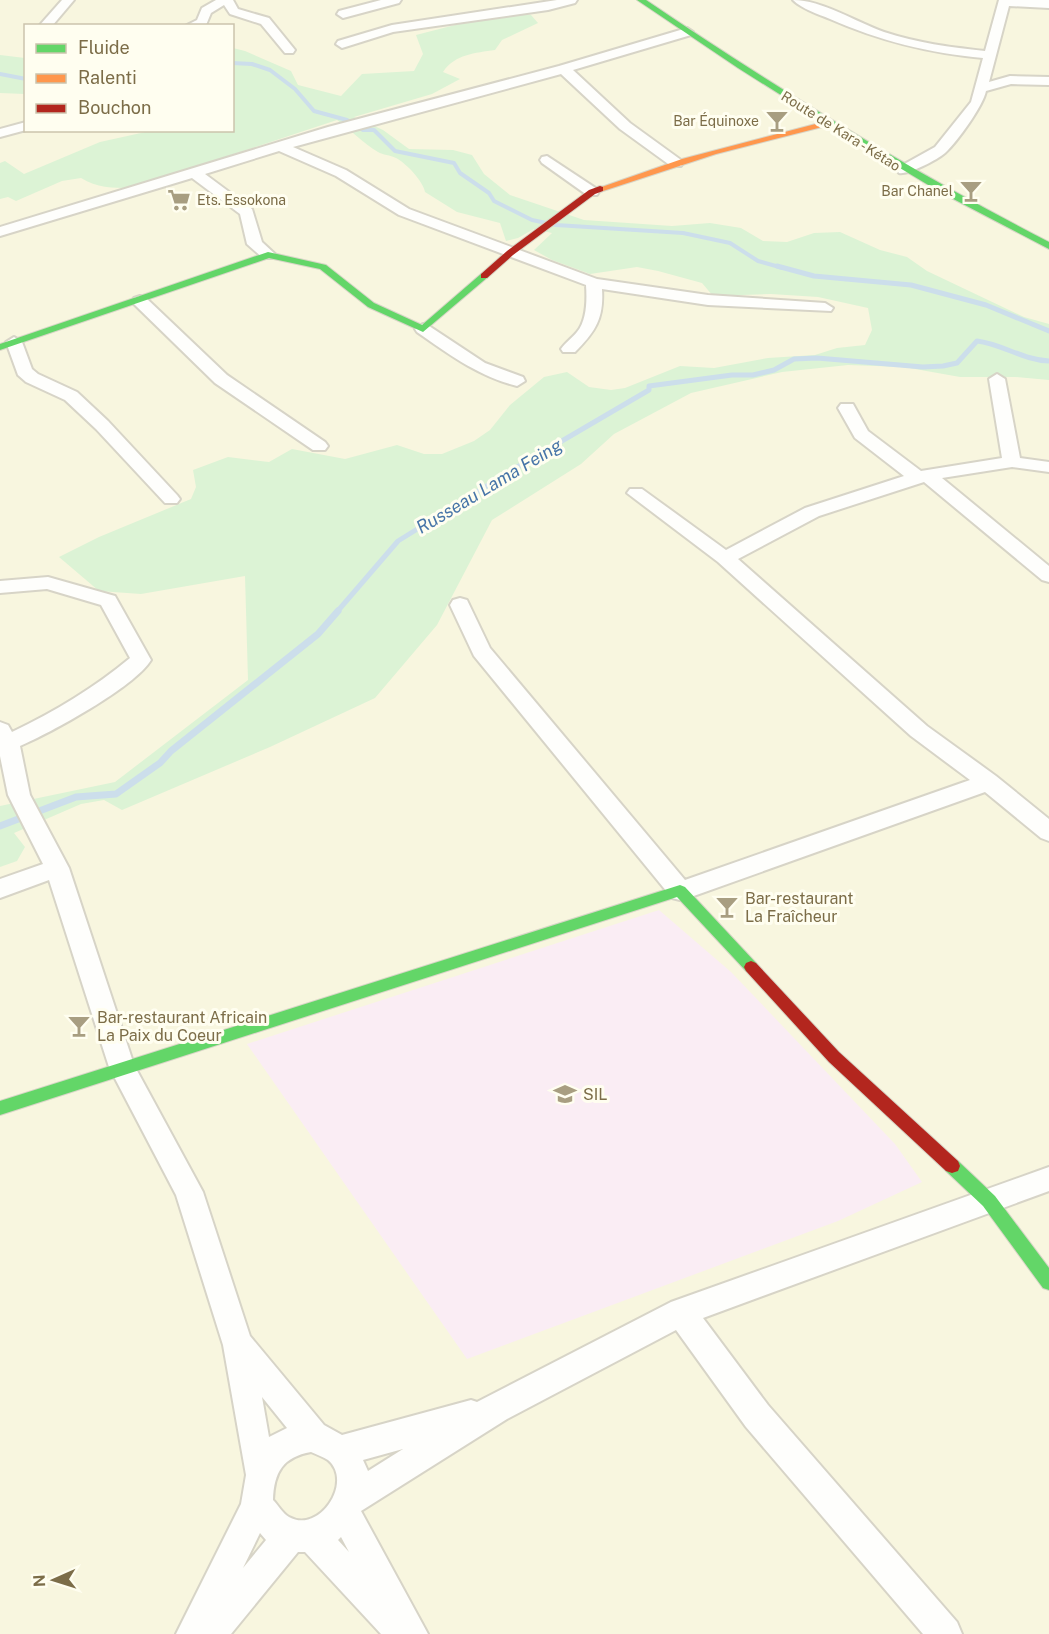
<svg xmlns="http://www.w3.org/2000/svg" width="1049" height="1634" viewBox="0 0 1049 1634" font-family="'Public Sans',sans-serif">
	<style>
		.residential { fill: #f8f6df; fill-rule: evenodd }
		.education { fill: #faedf4 }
		.green { fill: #dcf3d5 }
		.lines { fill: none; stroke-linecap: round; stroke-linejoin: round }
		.stream-far2 { stroke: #ccdeeb; stroke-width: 4 }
		.stream-far1 { stroke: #ccdeeb; stroke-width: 5 }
		.stream { stroke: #ccdeeb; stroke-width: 7 }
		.street-casing { stroke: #d7d4c7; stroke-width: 4 }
		.fast-casing { stroke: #d8d5c7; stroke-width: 2 }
		.slow-casing { stroke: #d8d5c7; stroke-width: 2 }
		.jam-casing { stroke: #d8d5c7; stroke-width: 2 }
		.street { fill: #fefefc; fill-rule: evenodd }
		.fast { fill: #63d668; fill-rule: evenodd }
		.slow { fill: #ff974d; fill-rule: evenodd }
		.jam { fill: #b3261e; fill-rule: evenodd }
		.labels { text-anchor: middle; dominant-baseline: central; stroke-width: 6; stroke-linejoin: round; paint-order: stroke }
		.far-poi-label { font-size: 14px; fill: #7c6d48; stroke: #fffef0; text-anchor: end }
		.far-street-label { font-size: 14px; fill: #7c6d48; stroke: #fffef0 }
		.poi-label { font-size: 16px; fill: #7c6d48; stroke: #fffef0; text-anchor: start }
		.water-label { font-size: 18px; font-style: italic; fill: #4775a8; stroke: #fffef0 }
	</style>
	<rect width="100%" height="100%" fill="#f9f9ec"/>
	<path class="residential" d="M0 0H1049V1634H0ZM26 26H232V130H26Z"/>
	<polygon class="education" points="659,910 731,972 895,1144 922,1182 838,1221 467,1359 247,1044"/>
	<g class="green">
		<path d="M513 12 531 15 538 23 502 40 495 50C475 53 455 54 443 72L460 79 432 94 354 117 383 130 409 149 453 150 472 155 484 174 510 195 584 220 672 226 710 223 741 228 763 241 787 242 814 233 840 232 880 250 907 257 927 271 1024 317 1049 324V380L1015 377H960L904 367 848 365 782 372 691 393 614 434 581 464 492 520 437 625 375 698 270 747 122 810 104 800 81 804 14 833 25 847 17 861 0 867V806L115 782 248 680 245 576 141 594 99 591 59 557 99 537 191 499 196 487 193 470 228 457 269 462 292 449 345 459 397 445 424 454H442L474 441 490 430 510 405 544 377 567 372 589 387 611 390 625 388 680 366 714 368 768 358 815 355 837 348 865 345 872 330 868 308 818 297 771 294 713 296 702 283 658 271 637 267 590 274 552 260 534 250 552 233 534 229 518 238 506 241 500 223 457 212 425 192C423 181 406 163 396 158 390 155 383 155 378 152 364 144 351 130 337 120L131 188C112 188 97 188 81 178L62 181 16 201 8 197 0 199V163L5 161 24 174 100 142 150 131 232 130 233 48 245 51 291 71 298 85 341 96 362 74 414 71 423 54 416 35 490 16Z"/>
		<polygon points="0,55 25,58 25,94 0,93"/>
	</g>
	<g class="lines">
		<g class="stream-far2">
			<polyline points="232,63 252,64 270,70 295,89 314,111 347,120 363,130 374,130 395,151 454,163 460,173 489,193 494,201 532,220 556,225 683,233 730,243 758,261 783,268"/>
			<polyline points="0,74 26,79"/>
		</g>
		<g class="stream-far1">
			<polyline points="777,266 814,276 911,285 986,305 1049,331"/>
			<path d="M336 613 398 541 514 469 649 390V386L732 375H753L774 370 794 359 817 358 923 367 943 366 957 363 977 341C1002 344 1023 360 1049 361"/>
		</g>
		<polyline class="stream" points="0,826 76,797 116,794 160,763 171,751 318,634 338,611"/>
		<g class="street-casing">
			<g id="street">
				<polygon points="62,0 74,0 52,26 39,26"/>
				<polygon points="216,0 233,0 238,9 269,18 295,50 293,53 285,53 261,24 230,14 224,5 211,13 206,25 185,26 197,20 202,8"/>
				<polygon points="381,0 401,0 399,3 343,18 337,14 339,11"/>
				<polygon points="557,0 577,0 575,3 548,10 393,32 342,48 336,44 338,41 392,25"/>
				<path d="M793 0C822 0 856 22 884 32 917 43 950 47 985 51L999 0H1049V8L1009 6 989 82 1010 76 1049 77V85L1011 84 986 91C983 106 957 142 945 153 937 160 908 175 899 173L897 170 899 167 935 147 971 102 983 58C929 53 880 41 830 19 818 14 802 9 793 0Z"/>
				<path d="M687 28 693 32 691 35 573 70 630 123 681 160 683 163 681 166H671L620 129 561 74 293 147 346 170 409 209 597 279 708 295 825 303 833 308 831 311 708 305 602 289C604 319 595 332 575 352H563L561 349C566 342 572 338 577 332 587 320 587 300 586 285L399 215 336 176 279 151 205 174 252 209 262 242 276 255 273 258H263L247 244 240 214 192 178 0 236V227L328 127 559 66Z"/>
				<polygon points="26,122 26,130 0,137 0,129"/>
				<polygon points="547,156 597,189 599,192 597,195 587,195 542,163 540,160 542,157"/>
				<polygon points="140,296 146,298 227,375 325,442 328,446 325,450 313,450 215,383 134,304 132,301 134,298"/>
				<path d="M423 324 429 326 485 363 523 377 525 381 517 386C478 376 450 355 417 332L415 329Z"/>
				<polygon points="14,337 22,342 32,369 38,374 77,392 108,421 177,495 180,499 177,503 165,503 96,429 65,400 26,382 18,375 6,342"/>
				<polygon points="997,374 1005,379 1020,458 1049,462 1049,472 1012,467 942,478 1049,566 1049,582 1042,580 924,482 819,516 738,559 927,726 996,776 1049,819 1049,841 1041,838 985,792 688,898 680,900 672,898 474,656 450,605 453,600 460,598 467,600 490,648 685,880 970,780 911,736 718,562 627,493 630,489 642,489 726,550 805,508 904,476 855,438 838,408 841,404 853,404 868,431 921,471 1002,458 989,379"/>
				<path d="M48 577 115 596 151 660C135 687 50 733 20 746L30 795 69 868 134 1065 203 1192 250 1336 324 1425 342 1435 471 1400 477 1402 671 1302 1049 1167V1191L703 1318 768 1405 957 1622 962 1634H923L746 1427 676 1330 507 1419 361 1511 428 1634H381L305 1552H298L231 1634H176L241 1504 246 1475 223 1345 176 1195 109 1067 49 880 0 898V879L43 864 8 795 0 756V722L8 725 12 732C54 712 94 688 130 658L101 605 47 589 0 593V581ZM262 1397 287 1428 269 1437ZM403 1449 368 1471 363 1460ZM311 1452C316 1454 323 1457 328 1460 354 1482 319 1534 289 1517 283 1514 278 1505 273 1500 274 1472 283 1457 311 1452ZM260 1533 266 1540 243 1568ZM341 1537 349 1552 338 1540Z"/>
			</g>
		</g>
		<g class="fast-casing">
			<g id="fast">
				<path d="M637 0H646C776 88 909 170 1049 242V249L940 192 838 131 738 68Z"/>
				<polygon points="268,252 326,265 374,303 422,325 481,274 489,276 423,332 368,307 320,269 269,258 0,350 0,344"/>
				<polygon points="680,885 685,887 756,963 758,967 756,971 751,973 746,971 677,897 0,1115 0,1101"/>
				<polygon points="952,1159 958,1161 995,1196 1049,1268 1049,1290 1043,1288 983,1206 946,1171 944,1166 946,1161"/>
			</g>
		</g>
		<g class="slow-casing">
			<polygon id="slow" points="827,121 830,121 830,125 716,154 603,191 596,189 682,159"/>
		</g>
		<g class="jam-casing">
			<g id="jam">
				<polygon points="600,186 603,187 603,191 595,194 513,255 487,278 481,278 481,274 507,251 589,190"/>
				<polygon points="751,961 756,963 839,1052 958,1161 960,1166 958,1171 952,1173 946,1171 829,1062 746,971 744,967 746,963"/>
			</g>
		</g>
		<use href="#street" class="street"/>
		<use href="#fast" class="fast"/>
		<use href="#slow" class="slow"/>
		<use href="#jam" class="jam"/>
	</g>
	<defs>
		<g id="bar-bare" transform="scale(1.8)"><path d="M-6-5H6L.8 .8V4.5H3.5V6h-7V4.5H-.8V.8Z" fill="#a89e81" stroke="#fffef0" stroke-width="2.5" paint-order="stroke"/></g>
		<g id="supermarket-bare" transform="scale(1.8)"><path d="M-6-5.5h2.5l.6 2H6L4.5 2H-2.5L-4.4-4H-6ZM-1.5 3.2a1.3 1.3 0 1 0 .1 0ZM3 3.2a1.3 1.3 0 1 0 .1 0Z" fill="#a89e81" stroke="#fffef0" stroke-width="2.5" paint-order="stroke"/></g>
		<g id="university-bare" transform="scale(1.8)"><path d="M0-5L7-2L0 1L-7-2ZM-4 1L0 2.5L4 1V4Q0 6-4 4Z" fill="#a89e81" stroke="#fffef0" stroke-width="2.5" paint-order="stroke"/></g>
	</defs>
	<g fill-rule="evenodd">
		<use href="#bar-bare" x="777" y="121"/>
		<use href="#bar-bare" x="971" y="191"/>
		<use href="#supermarket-bare" x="179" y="200"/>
		<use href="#bar-bare" x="727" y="907"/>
		<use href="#bar-bare" x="79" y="1026"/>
		<use href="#university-bare" x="565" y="1094"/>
	</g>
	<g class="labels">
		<g class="far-poi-label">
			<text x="759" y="121">Bar Équinoxe</text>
			<text x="953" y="191">Bar Chanel</text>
			<text x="197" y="200" text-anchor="start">Ets. Essokona</text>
		</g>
		<g class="far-street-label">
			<text transform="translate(841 131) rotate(32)">Route de Kara - Kétao</text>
		</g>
		<g class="poi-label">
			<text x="745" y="898">Bar-restaurant<tspan x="745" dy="18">La Fraîcheur</tspan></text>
			<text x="97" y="1017">Bar-restaurant Africain<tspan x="97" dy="18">La Paix du Coeur</tspan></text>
			<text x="583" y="1094">SIL</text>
		</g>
		<g class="water-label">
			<text transform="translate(489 486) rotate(-31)">Russeau Lama Feing</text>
		</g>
	</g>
	<rect x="24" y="24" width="210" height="108" fill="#fffef0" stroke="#cbc4ad" stroke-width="1.5"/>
	<rect x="36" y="44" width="30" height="9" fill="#63d668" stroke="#cbc4ad" stroke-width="1.5"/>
	<text x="78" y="54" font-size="18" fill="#7c6d48">Fluide</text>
	<rect x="36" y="74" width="30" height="9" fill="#ff974d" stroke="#cbc4ad" stroke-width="1.5"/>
	<text x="78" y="84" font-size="18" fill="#7c6d48">Ralenti</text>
	<rect x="36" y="104" width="30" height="9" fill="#b3261e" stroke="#cbc4ad" stroke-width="1.5"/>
	<text x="78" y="114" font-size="18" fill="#7c6d48">Bouchon</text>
	<g transform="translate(54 1580) rotate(267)" stroke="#fffef0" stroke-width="4.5" paint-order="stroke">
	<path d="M0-4.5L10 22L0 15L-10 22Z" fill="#7c6d48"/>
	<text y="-9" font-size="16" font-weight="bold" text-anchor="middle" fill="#7c6d48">N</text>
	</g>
</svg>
